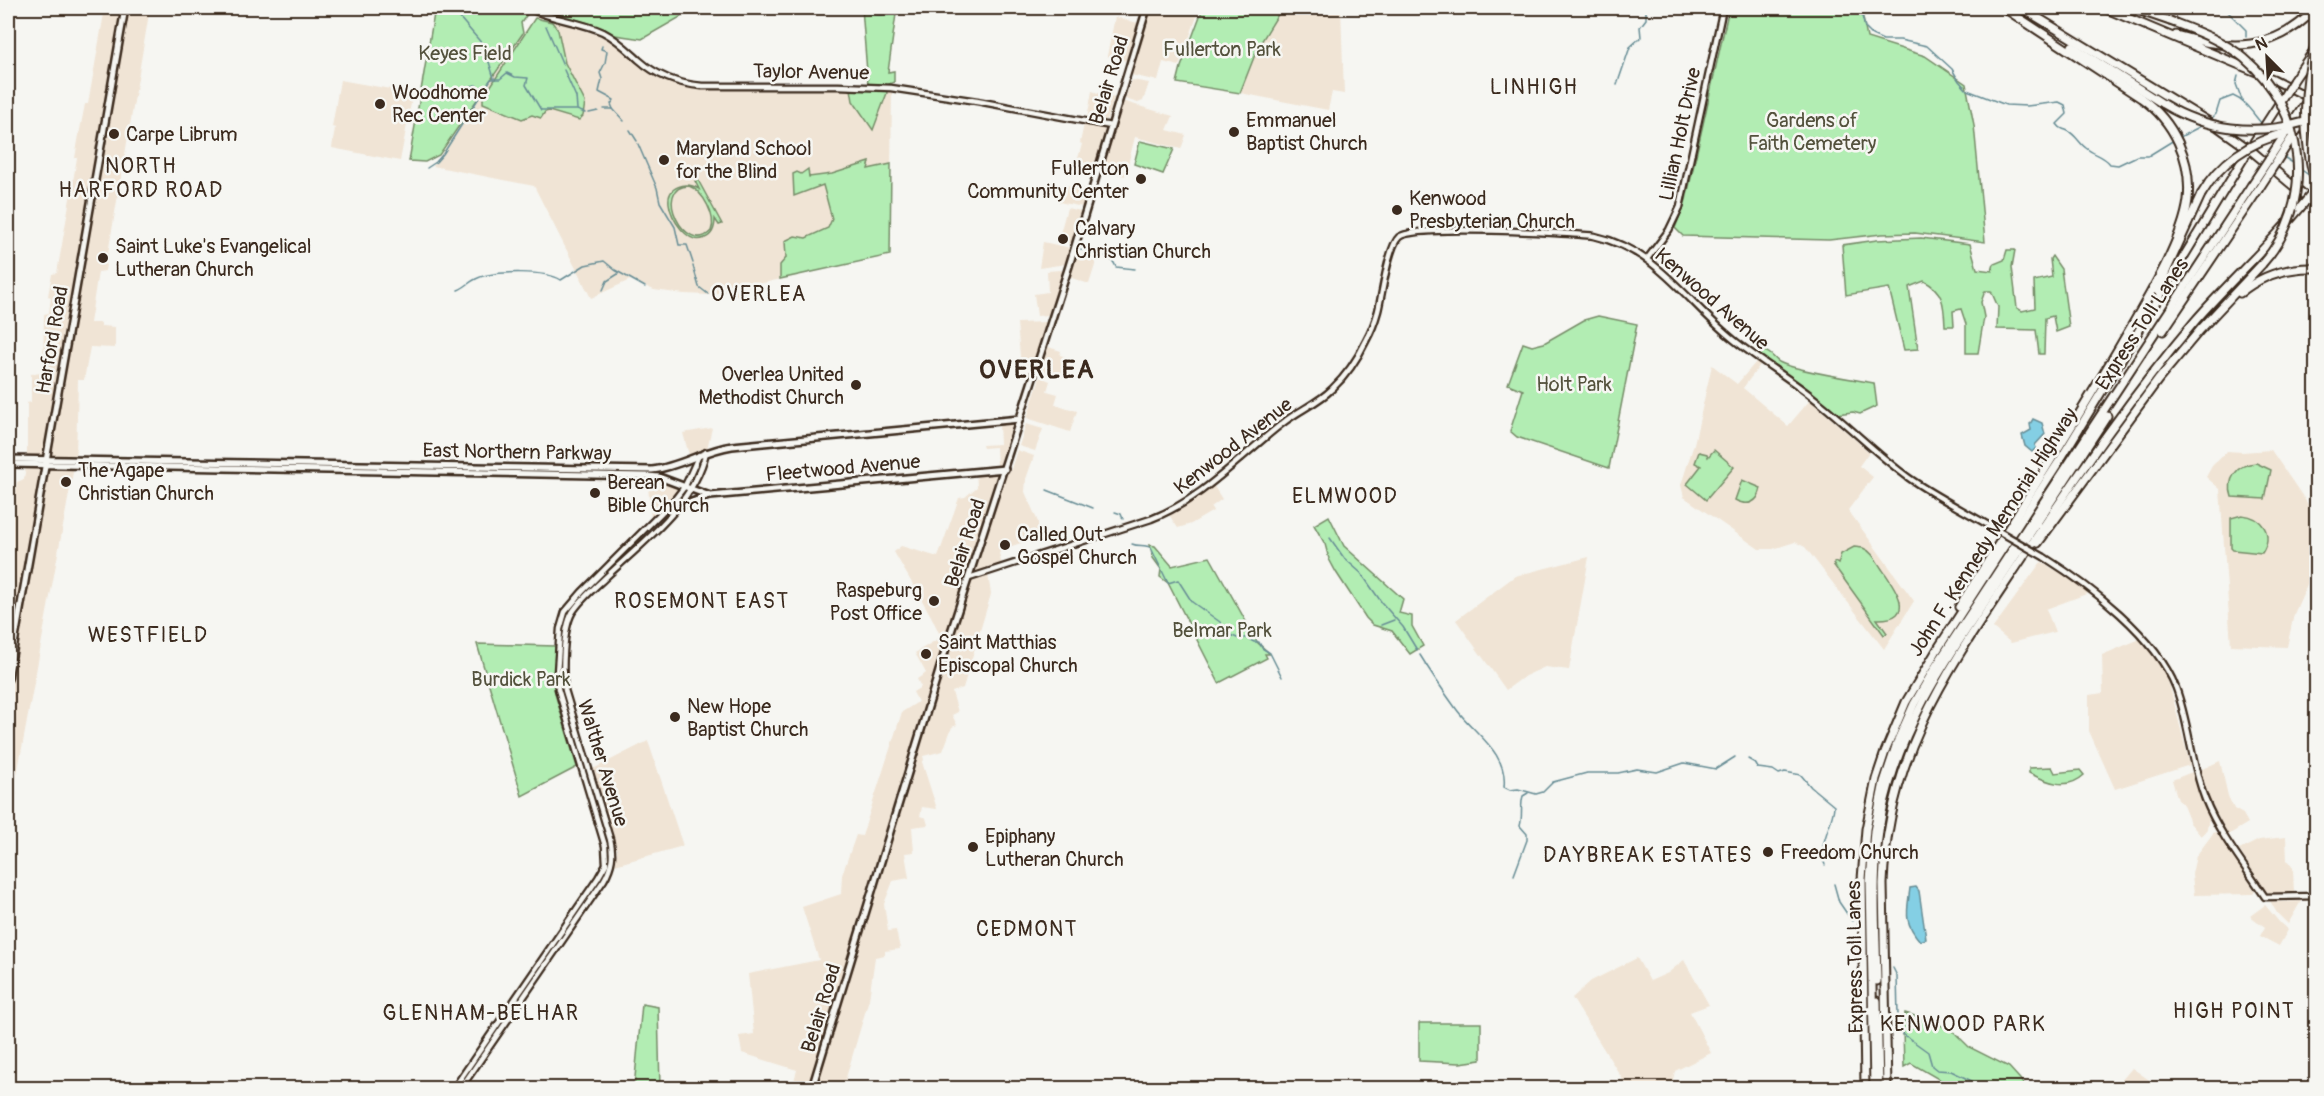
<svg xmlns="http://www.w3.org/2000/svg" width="2324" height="1096" viewBox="0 0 2324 1096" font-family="Pangolin,sans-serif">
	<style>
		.built { fill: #f0e4d5; fill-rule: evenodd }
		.green { fill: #b2edb3; stroke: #768c68; stroke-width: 1.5; fill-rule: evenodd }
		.water { fill: #84cfe4; stroke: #678d95; stroke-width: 1.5 }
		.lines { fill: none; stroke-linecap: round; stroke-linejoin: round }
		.stream { stroke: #678d95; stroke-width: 1.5 }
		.secondary-casing { stroke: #3b2a1e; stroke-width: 9 }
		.primary-casing { stroke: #3b2a1e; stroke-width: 10 }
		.highway-casing { stroke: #3b2a1e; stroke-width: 11 }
		.secondary { stroke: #f6f6f2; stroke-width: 4.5 }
		.primary { stroke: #f6f6f2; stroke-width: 5 }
		.highway { stroke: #f6f6f2; stroke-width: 7 }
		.secondary-bridge-casing { stroke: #3b2a1e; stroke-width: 9; stroke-linecap: butt }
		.highway-bridge-casing { stroke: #3b2a1e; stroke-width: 11; stroke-linecap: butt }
		.secondary-bridge { stroke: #f6f6f2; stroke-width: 4.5 }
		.highway-bridge { stroke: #f6f6f2; stroke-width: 7 }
		.poi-dot { fill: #3b2a1e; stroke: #f6f6f2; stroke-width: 2 }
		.labels { text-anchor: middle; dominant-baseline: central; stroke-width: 5; stroke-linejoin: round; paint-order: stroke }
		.park-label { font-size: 20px; fill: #53513c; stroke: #f6f6f2 }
		.street-label { font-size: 20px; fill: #3b2a1e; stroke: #f6f6f2 }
		.poi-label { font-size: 20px; fill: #3b2a1e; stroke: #f6f6f2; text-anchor: start }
		.neighbourhood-label { font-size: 21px; letter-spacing: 1.5px; fill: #3b2a1e; stroke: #f6f6f2 }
		.district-label { font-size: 26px; font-weight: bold; letter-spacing: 1.5px; fill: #3b2a1e; stroke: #f6f6f2 }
	</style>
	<rect width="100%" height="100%" fill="#f6f6f2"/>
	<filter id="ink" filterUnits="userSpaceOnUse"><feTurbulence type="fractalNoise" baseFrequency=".0167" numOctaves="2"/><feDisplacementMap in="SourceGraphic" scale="12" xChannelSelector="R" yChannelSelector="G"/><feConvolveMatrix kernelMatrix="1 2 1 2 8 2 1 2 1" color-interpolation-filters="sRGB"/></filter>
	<g filter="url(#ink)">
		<g class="built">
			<polygon points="105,8 150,8 105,271 98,272 90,323 101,323 101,326 115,327 115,348 90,347 84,380 78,380 76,456 14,791 17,792 10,825 12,835 8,835 8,532 11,511 14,511 17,482 24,479 27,459 27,403 31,402 31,374 43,373 44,314 49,313 51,297 48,296 52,274 57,273 77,158 75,158 79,135 85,104 88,104"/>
			<polygon points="1150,8 1200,8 1179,66 1163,62 1158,81 1131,75"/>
			<polygon points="1282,8 1341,8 1344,94 1332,92 1328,110 1240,93 1258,47"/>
			<path d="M536 15 602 36 617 45 644 69 656 77 675 85 705 89 892 90 890 255 740 288 744 295 741 299 731 290 709 295 684 294 654 290 630 280 591 298 534 186 433 166ZM541 18 552 22 558 30 565 63 584 98 581 119 579 120 549 111 545 112 543 116 532 115 522 119 483 103V98L523 37Z"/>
			<polygon points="1115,17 1138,23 1127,61 1107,56"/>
			<polygon points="340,80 413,93 400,161 332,148 335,128 332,127"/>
			<polygon points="1132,80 1149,83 1143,101 1138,103 1125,99"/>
			<polygon points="1092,91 1114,98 1107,120 1087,119"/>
			<polygon points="1122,101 1173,116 1167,130 1186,135 1181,149 1135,137 1125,176 1101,170"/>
			<polygon points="1084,124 1104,129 1105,131 1095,165 1077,162 1082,144 1080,143"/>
			<polygon points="1063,185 1088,189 1083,207 1059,202"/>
			<polygon points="1067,208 1081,211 1072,244 1058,241"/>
			<polygon points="1043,242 1071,248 1066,264 1039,268"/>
			<polygon points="1077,253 1097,259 1089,284 1069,277"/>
			<polygon points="1060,270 1063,271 1048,315 1037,316 1034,294 1048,292 1047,271"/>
			<polygon points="1047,322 1032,366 1021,367 1017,323"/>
			<polygon points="1048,347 1061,351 1060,355 1072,359 1064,378 1041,371"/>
			<polygon points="1756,362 1760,365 1743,388 1788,426 1810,400 1869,452 1859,466 1873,477 1848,510 1914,601 1884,649 1805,547 1795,542 1773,549 1759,549 1684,497 1681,485 1694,444 1712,365 1737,384"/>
			<polygon points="1040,377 1050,381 1047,391 1058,394 1055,404 1077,411 1070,432 1027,418"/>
			<polygon points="1013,423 1003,457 1010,472 1017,450 1034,456 1026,479 1025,492 1038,522 1038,533 1024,542 1012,546 1003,544 1004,549 999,553 1003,570 988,575 991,594 963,688 952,692 958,712 952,715 957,725 952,727 943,751 923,756 924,760 922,762 937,809 922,807 920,816 926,818 928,825 912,827 914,852 905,853 909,878 893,881 884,904 888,931 896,930 900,949 885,951 885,955 875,957 869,999 843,1088 792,1088 797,1070 742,1053 739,1036 754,1034 748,974 819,960 802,907 841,894 842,875 856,835 862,836 902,712 918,702 913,692 921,687 917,679 926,673 915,653 941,637 931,616 894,552 901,546 938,557 959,498 965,497 977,487 976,469 997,466 996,447 983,448 982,445 1000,444 999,424"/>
			<polygon points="1026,424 1043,429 1035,451 1019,446"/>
			<polygon points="712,428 706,453 690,459 683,433"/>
			<polygon points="2271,450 2316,516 2316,564 2294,614 2287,647 2231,645 2220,489 2206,477 2212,466 2227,451 2242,452"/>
			<polygon points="647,476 689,488 674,507 652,529"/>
			<polygon points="1213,485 1222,499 1211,507 1213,511 1191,524 1178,528 1169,515"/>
			<polygon points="1589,557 1569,670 1545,667 1525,676 1506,690 1456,620 1515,576"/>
			<polygon points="2041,562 2064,575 2089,593 2046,609 2055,632 2011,643 1993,628"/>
			<polygon points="2140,639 2164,671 2170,687 2190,765 2115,789 2089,731 2089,695 2103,693 2102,655"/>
			<polygon points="648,741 683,846 615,865 617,850 593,769"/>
			<polygon points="2220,761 2228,796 2234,809 2243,814 2248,823 2228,835 2208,797 2200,770"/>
			<polygon points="2192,772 2209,818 2207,829 2201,836 2190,823 2182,803 2178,800 2172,780"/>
			<polygon points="2214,832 2218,833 2255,891 2253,894 2194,895 2192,874 2196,856"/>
			<polygon points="2286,837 2287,860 2293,868 2294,894 2277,895 2269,893 2263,888 2239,850 2259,840"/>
			<polygon points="2270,901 2283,902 2301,901 2288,924 2277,913"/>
			<polygon points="2265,905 2280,923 2288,930 2279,946 2260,936 2265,927 2250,916"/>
			<polygon points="1637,958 1650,981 1668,973 1684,960 1709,1005 1690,1012 1711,1053 1675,1071 1671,1088 1628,1088 1572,998 1591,981"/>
			<polygon points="2132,1068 2145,1077 2160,1088 2115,1088"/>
		</g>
		<g class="green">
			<polygon points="435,8 476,8 491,13 500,8 521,8 528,13 521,23 523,33 439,155 425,162 409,161"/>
			<polygon points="536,8 696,8 642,39 615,35 592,24"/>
			<polygon points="862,8 900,8 896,14 888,72 894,71 894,82 887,85 868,85"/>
			<polygon points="1203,8 1282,8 1258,47 1240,93 1177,83 1181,67"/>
			<polygon points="1729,8 1861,8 1867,38 1925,56 1966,84 1974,125 1985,242 1915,233 1882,234 1829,240 1683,236 1675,228 1686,200"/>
			<polygon points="535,18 552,22 558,30 565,63 585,102 583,116 579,120 549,111 545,112 541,118 532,115 522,119 483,103 483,98"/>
			<polygon points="851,89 886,90 887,93 873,130 853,101"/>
			<polygon points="1140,141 1174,149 1163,174 1134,164"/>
			<polygon points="870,162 868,169 891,164 890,255 780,279 780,265 786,258 785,241 795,236 806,238 828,228 832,219 823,185 794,196 793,174 797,172 801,174 808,169 809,177 832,174"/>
			<path d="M698 180 722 224 719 225 715 219C715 227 713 235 705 238 688 246 670 218 669 203 667 186 686 181 699 189L695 181ZM689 186C703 191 717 217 711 231 686 258 651 186 689 186Z"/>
			<path d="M1921 238 1970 244 1977 269 1992 271 1994 264 2004 260 2007 250H2015L2012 267 2017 308 2022 311 2035 308 2034 281 2052 277 2050 259 2052 256 2061 269 2069 327 2056 332 2053 316 2045 318 2044 354H2039L2036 330 1997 329 1998 307 1991 291H1985L1981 302 1984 317 1978 353H1966V324L1961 309 1953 311 1954 326H1945C1944 305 1944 291 1924 281L1909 287 1918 349 1904 350 1889 288 1846 295 1842 245 1877 240Z"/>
			<polygon points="1598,316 1637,324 1609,468 1517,437 1510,431 1523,390 1508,384 1523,343 1532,346 1544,343 1584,320"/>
			<path d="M1764 351C1772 353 1773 358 1779 362 1795 371 1854 379 1874 383L1877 406 1860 414 1853 412 1836 414 1801 385 1762 360 1760 354Z"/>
			<polygon points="1714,450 1734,467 1706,500 1687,484 1701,466 1695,463 1699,452 1707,454 1708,457"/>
			<path d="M2256 463 2271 470 2265 499 2232 497C2226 479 2237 464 2256 463Z"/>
			<path d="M1742 480 1761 488C1758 503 1748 507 1735 500Z"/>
			<path d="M2242 515C2263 517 2274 534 2262 553L2233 550 2231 548V518Z"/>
			<polygon points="1329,516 1344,546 1403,599 1399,613 1412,616 1412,626 1423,646 1410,654 1392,631 1373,625 1366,618 1336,572 1329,559 1325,544 1314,525"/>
			<polygon points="1150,545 1155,546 1172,566 1210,557 1258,643 1268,652 1269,654 1265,654 1267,658 1219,683 1168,583 1160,577 1161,569 1153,558"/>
			<path d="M1854 547C1854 547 1863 548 1863 548 1872 551 1877 562 1882 569 1894 586 1919 620 1877 619L1887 633 1884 635 1833 564 1835 562 1838 564 1841 554Z"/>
			<polygon points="477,644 555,646 554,682 556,697 577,767 522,796"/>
			<path d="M2052 767 2055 773 2080 770 2084 775C2067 791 2047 782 2029 773V768Z"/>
			<polygon points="642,1004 658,1007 660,1088 634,1088"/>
			<polygon points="1905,1013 1935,1022 1954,1032 1969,1047 2009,1067 2028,1088 1954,1088 1911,1063 1904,1067 1903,1030"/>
			<polygon points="1419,1023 1481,1023 1481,1060 1460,1063 1419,1061"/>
		</g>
		<g class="water">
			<polygon points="2033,419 2042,423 2045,434 2035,445 2036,448 2032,452 2025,446 2022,435 2031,430 2030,424"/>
			<path d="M1916 887 1919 891 1926 939 1920 941C1903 921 1907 913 1910 888Z"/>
		</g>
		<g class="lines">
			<g class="stream">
				<path d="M1860 8 1865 28 1872 35 1883 40H1900L1927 46 1952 69 1959 81 1967 90 2006 105 2027 106 2059 102 2065 105 2067 114 2057 124C2061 130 2062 128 2068 131 2075 134 2080 144 2086 148 2094 155 2103 155 2110 164L2118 165 2137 156H2148L2174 140"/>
				<polyline points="2224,8 2246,30 2246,37"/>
				<path d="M866 12C875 16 892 16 898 8"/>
				<polyline points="459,17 484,46 494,78"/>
				<polyline points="546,26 563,65"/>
				<polyline points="602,46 601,49 607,51 605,63 600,73 602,79 599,92 614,100 611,104 613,109"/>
				<polyline points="564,70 576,97 577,109"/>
				<polyline points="2238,76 2236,84 2242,100"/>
				<polyline points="1617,85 1630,47 1641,37 1640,27 1646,19 1646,10 1650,8"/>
				<polyline points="471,86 476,85 479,89 486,86"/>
				<polyline points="604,109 613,109 624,121"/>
				<polyline points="589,113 598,111"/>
				<path d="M2210 120 2216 114 2220 101 2233 96C2246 101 2253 114 2262 124"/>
				<polyline points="630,130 637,141"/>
				<polyline points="2178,138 2203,125"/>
				<polyline points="638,144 657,188 660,202 675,227 679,245 687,245 693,263"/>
				<polyline points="2282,156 2293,163"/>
				<polyline points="427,168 436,162 443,154 489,82 491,79 500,79 507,73 515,77 528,78 526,85 541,110 577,110 585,113"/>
				<polyline points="2299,168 2310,176"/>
				<path d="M1080 249C1093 254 1111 253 1116 267L1135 269"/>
				<polyline points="693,266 699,287 708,294"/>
				<path d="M458 290C466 287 470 281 478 278 495 271 546 270 561 280L585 265 604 261 615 270 645 287"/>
				<polyline points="603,290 607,281 618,274"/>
				<polyline points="1047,490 1093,508"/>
				<polyline points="1115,512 1121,514 1123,519"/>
				<polyline points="1330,538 1344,558 1361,573 1382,603 1403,627 1417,650"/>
				<path d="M1132 544C1139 547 1145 544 1151 548L1168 583 1178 580 1192 602 1220 622 1226 633 1237 638H1247L1254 642H1259L1262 648 1270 653 1282 677"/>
				<polyline points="1381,625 1394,620"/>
				<path d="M1420 655C1431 673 1444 692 1457 710 1475 734 1508 753 1504 787L1510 790 1518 789 1536 794 1543 792 1553 782 1587 773H1618L1637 769 1657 772 1684 763 1716 769 1735 757"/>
				<path d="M1748 759 1755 763 1758 768 1773 770 1779 774 1785 772 1801 775 1811 787 1834 806C1833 824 1816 848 1825 865"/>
				<path d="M1514 875 1527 840V834L1520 826C1523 816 1520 806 1523 796L1528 793"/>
				<polyline points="1834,884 1839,902 1852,921"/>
				<polyline points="1893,968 1897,976 1898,1016 1903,1034 1928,1052 1932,1066 1937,1070 1951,1071 1986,1088"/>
			</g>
			<g class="secondary-casing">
				<g id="secondary">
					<path d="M528 8C552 20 579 21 603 32 617 39 628 50 639 60 658 77 678 84 702 86H838L891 88 977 101 1111 126"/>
					<polyline points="1647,259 1669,230 1680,207 1723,8"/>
					<path d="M2044 557C2090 586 2156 636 2176 688 2189 723 2191 763 2205 799 2219 834 2244 865 2265 897L2316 896"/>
					<path d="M969 578 1151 519C1203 499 1240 456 1283 423 1299 410 1318 403 1332 389 1346 376 1358 358 1366 341 1371 332 1375 322 1378 311 1382 296 1388 247 1399 237 1413 224 1568 233 1594 236 1658 250 1686 302 1734 340 1760 361 1789 378 1815 399 1847 424 1876 454 1909 478 1936 497 1967 512 1995 529"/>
					<polyline points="454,1088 598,878 606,864 605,846 558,689 557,673 560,629 565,612 582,592 675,499 685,486 699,455"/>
					<path d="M461 1088 604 880C612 866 614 855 610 839L565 690C562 672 563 629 572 613 580 600 593 589 604 579 642 543 694 505 706 452"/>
				</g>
			</g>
			<g class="primary-casing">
				<g id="primary">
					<path d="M8 459 652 470C680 467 704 450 732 446L1020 419"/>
					<polyline points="8,464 647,476 659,477 710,496 1005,469"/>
					<polyline points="680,506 709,496"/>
					<polyline points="8,679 125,8"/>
					<polyline points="812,1088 950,635 1069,266 1147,8"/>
				</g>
			</g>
			<g class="highway-casing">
				<g id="highway">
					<polyline points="2022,8 2209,122"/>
					<polyline points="2104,8 2273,79 2310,98"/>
					<polyline points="2132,8 2170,21"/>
					<path d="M2176 35C2229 51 2276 52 2316 8"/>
					<polyline points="2072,46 2163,104"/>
					<polyline points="2293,81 2312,53"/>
					<polyline points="2304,122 2316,117"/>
					<polyline points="2215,125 2253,152 2316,205"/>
					<polyline points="2290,127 2307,101"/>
					<polyline points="2304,130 2316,129"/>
					<polyline points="2291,139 2304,119"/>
					<polyline points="2254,142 2282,99"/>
					<polyline points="2157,291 2201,195"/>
					<path d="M2240 293C2262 275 2289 267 2316 268"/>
					<polyline points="2163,331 2258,190"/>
					<polyline points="2038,543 2158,380 2200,330 2262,264"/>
					<path d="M1959 607C2014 520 2069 433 2121 344 2143 306 2183 242 2188 200 2192 160 2174 121 2141 98L2004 8"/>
					<path d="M1877 981C1876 925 1871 868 1882 813 1900 725 1946 660 1995 587 2032 530 2070 473 2107 416"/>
					<polyline points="1877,1001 1879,1088"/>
					<polyline points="1865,1088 1862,879 1866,829 1876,779 1885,752 1906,702 1937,650 2060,460 2248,151"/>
					<polyline points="1874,1088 1870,881 1874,831 1884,782 1898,740 1914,704 1936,666 2251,186"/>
					<path d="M1887 1088 1883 884C1888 745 1956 659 2029 548 2081 470 2134 393 2195 321 2229 282 2267 248 2300 208"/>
				</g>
			</g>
			<use href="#secondary" class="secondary"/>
			<use href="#primary" class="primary"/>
			<use href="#highway" class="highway"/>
			<g class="secondary-bridge-casing">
				<polyline id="secondary-bridge" points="1995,529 2044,557"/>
			</g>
			<g class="highway-bridge-casing">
				<g id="highway-bridge">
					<path d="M2170 21C2196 31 2222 40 2244 58 2306 110 2317 203 2262 264"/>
					<path d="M2316 41C2302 87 2302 137 2316 184"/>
					<polyline points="2282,99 2293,81"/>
					<polyline points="2309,99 2316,87"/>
					<path d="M2163 104C2206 130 2255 136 2304 122"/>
					<polyline points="2308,114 2316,101"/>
					<polyline points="2251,186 2284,136"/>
					<polyline points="2258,190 2291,139"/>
					<path d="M2201 195C2221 160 2251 141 2289 132"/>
					<polyline points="2300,208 2316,189"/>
				</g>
			</g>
			<use href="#secondary-bridge" class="secondary-bridge"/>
			<use href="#highway-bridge" class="highway-bridge"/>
		</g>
	</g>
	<g class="poi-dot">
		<circle cx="380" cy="104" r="6"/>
		<circle cx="1234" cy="132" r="6"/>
		<circle cx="114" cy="134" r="6"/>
		<circle cx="664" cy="160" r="6"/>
		<circle cx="1141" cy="179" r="6"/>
		<circle cx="1397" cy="210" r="6"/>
		<circle cx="1063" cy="239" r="6"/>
		<circle cx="103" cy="258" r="6"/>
		<circle cx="856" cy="385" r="6"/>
		<circle cx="66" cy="482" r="6"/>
		<circle cx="595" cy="493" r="6"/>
		<circle cx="1005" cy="545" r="6"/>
		<circle cx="934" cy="601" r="6"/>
		<circle cx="926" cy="654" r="6"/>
		<circle cx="675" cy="717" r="6"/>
		<circle cx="973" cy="847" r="6"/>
		<circle cx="1768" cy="852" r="6"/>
	</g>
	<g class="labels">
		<g class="park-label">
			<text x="1222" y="49">Fullerton Park</text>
			<text x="465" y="53">Keyes Field</text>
			<text x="1812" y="120">Gardens of<tspan x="1812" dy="23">Faith Cemetery</tspan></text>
			<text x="1574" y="384">Holt Park</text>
			<text x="1222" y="630">Belmar Park</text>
			<text x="521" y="679">Burdick Park</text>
		</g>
		<g class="street-label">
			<text transform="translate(811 72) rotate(1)">Taylor Avenue</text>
			<text transform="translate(1109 80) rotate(-73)">Belair Road</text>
			<text transform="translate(1680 134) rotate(-78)">Lillian Holt Drive</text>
			<text transform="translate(1712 299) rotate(41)">Kenwood Avenue</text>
			<text transform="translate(2142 324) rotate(-57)">Express Toll Lanes</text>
			<text transform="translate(52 340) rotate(-80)">Harford Road</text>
			<text transform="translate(1233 446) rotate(-38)">Kenwood Avenue</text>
			<text transform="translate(517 452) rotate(1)">East Northern Parkway</text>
			<text transform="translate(843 468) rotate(-5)">Fleetwood Avenue</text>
			<text transform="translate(1993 532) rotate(-57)">John F. Kennedy Memorial Highway</text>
			<text transform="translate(965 543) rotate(-72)">Belair Road</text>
			<text transform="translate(603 763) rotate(73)">Walther Avenue</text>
			<text transform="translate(1855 957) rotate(-91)">Express Toll Lanes</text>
			<text transform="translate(821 1008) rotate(-73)">Belair Road</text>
		</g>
		<g class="poi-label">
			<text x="392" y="92">Woodhome<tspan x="392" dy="23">Rec Center</tspan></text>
			<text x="1246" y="120">Emmanuel<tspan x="1246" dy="23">Baptist Church</tspan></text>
			<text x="126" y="134">Carpe Librum</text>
			<text x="676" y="148">Maryland School<tspan x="676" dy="23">for the Blind</tspan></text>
			<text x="1129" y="168" text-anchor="end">Fullerton<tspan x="1129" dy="23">Community Center</tspan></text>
			<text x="1409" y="198">Kenwood<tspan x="1409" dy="23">Presbyterian Church</tspan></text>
			<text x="1075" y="228">Calvary<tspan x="1075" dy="23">Christian Church</tspan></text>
			<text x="115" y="246">Saint Luke's Evangelical<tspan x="115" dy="23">Lutheran Church</tspan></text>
			<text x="844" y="374" text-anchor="end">Overlea United<tspan x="844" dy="23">Methodist Church</tspan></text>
			<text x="78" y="470">The Agape<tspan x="78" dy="23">Christian Church</tspan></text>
			<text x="607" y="482">Berean<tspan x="607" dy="23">Bible Church</tspan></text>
			<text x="1017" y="534">Called Out<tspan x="1017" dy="23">Gospel Church</tspan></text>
			<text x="922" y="590" text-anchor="end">Raspeburg<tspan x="922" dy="23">Post Office</tspan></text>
			<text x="938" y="642">Saint Matthias<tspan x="938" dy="23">Episcopal Church</tspan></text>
			<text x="687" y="706">New Hope<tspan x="687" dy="23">Baptist Church</tspan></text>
			<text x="985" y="836">Epiphany<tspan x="985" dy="23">Lutheran Church</tspan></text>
			<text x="1780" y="852">Freedom Church</text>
		</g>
		<g class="neighbourhood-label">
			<text x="1534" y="87">LINHIGH</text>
			<text x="141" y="166">NORTH<tspan x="141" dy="24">HARFORD ROAD</tspan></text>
			<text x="759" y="294">OVERLEA</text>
			<text x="1345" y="496">ELMWOOD</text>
			<text x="702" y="601">ROSEMONT EAST</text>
			<text x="148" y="635">WESTFIELD</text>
			<text x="1648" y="855">DAYBREAK ESTATES</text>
			<text x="1027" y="929">CEDMONT</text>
			<text x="2234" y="1011">HIGH POINT</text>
			<text x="481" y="1013">GLENHAM-BELHAR</text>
			<text x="1963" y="1024">KENWOOD PARK</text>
		</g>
		<g class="district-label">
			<text x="1037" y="370">OVERLEA</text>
		</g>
	</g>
	<rect width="2324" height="1096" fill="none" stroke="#f6f6f2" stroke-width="30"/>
	<rect x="15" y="15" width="2294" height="1066" fill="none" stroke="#3b2a1e" stroke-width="2" filter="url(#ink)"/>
	<g transform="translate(2267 57) rotate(336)" stroke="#f6f6f2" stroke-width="4.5" paint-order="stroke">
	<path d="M0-4.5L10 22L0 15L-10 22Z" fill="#3b2a1e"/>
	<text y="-9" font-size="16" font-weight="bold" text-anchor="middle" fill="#3b2a1e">N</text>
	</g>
</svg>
